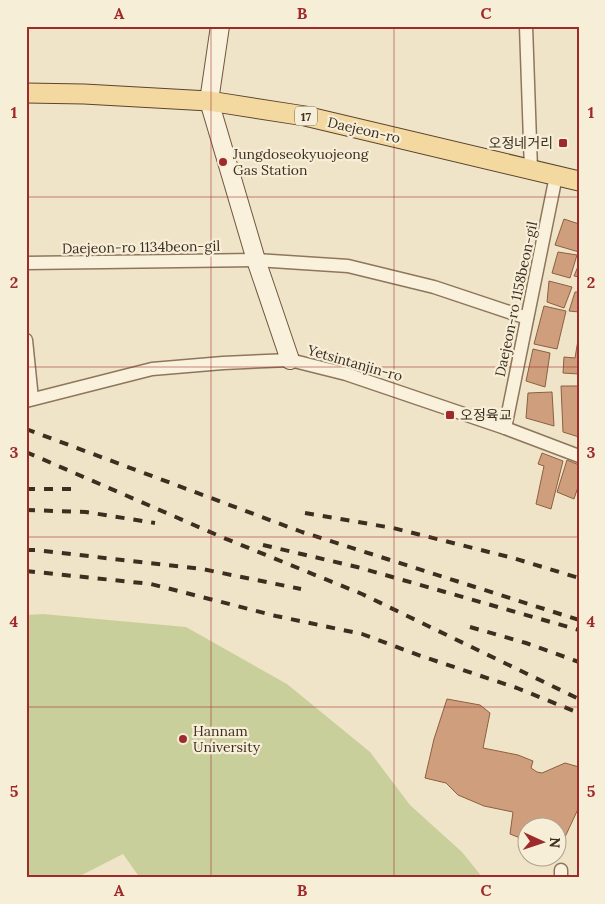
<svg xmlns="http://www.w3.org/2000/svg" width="605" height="904" viewBox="0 0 605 904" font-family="Lora,'Noto Sans KR',serif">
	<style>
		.green { fill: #c9cf9b }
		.building { fill: #cf9f7d; stroke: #8d5f41 }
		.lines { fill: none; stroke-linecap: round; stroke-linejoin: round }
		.street-casing { stroke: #8d765c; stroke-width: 15 }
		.secondary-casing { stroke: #6f573f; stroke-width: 20 }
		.primary-casing { stroke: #5b4430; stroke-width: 21 }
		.street { stroke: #faf1dc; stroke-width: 12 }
		.secondary { stroke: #faf1dc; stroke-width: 18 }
		.primary { stroke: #f3d9a0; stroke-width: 19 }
		.rail { stroke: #3d2e20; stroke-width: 4; stroke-dasharray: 9 9; stroke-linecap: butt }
		.grid { fill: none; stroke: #9e2a2b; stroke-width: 1; stroke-opacity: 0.55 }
		.poi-dot { fill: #9e2a2b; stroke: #f7eed8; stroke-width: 2 }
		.labels { text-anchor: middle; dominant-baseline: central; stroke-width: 4.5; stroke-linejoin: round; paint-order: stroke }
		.shield { fill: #f7eed8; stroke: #756857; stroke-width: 1 }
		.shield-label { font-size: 12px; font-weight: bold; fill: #3d2e20 }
		.street-label { font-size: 14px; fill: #3d2e20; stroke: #f7eed8 }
		.poi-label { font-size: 14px; fill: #3d2e20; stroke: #f7eed8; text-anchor: start }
		.neatline { fill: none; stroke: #9e2a2b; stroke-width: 2 }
		.grid-label { font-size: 16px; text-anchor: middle; font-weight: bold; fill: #9e2a2b }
	</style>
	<rect width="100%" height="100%" fill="#f0e4c8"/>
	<polygon class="green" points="43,614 186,627 287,684 370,752 410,805 462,852 483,878 140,878 123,854 76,878 26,878 26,615"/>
	<g class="building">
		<polygon points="564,219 579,224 579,252 555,245"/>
		<polygon points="558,252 577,255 570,278 552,273"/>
		<polygon points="579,264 579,277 574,276"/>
		<polygon points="549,281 572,287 564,308 547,302"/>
		<polygon points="575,292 579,292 579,312 569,311"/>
		<polygon points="544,306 566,311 557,349 534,344"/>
		<polygon points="578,340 579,374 563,373 564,357 575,358"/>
		<polygon points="533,349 550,353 545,387 526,381"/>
		<polygon points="561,386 579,386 579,437 563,432"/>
		<polygon points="552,392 554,426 526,418 528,393"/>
		<polygon points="542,453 563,461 551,509 536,504 544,466 538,464"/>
		<polygon points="567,460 579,465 579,484 574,499 557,492"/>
		<polygon points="447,699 480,705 490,713 483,748 518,755 533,761 531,768 537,772 542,773 565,763 579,767 579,807 558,852 558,826 528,826 528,841 510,834 513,812 484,806 458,795 446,783 425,778 434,739"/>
	</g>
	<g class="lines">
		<g class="street-casing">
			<g id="street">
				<polyline points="526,26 531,170"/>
				<polyline points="26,263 256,260 348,266 434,287 527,318"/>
				<polyline points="26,340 32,399"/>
				<polyline points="26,401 152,369 223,363 290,360 346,374 505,428 579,456"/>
				<polyline points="505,428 556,176"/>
				<polyline points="561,878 561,870"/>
			</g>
		</g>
		<g class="secondary-casing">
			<polyline id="secondary" points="220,26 209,101 256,260 290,360"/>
		</g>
		<g class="primary-casing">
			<polyline id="primary" points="26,93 84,94 209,101 305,116 579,181"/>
		</g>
		<use href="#street" class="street"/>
		<use href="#secondary" class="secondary"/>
		<use href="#primary" class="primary"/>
		<g class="rail">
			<polyline points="26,429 302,532 579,620"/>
			<polyline points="26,452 224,538 362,594 579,699"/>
			<polyline points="26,489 80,489"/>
			<polyline points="26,510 86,512 155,523"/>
			<polyline points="305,513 393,528 513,558 579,578"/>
			<polyline points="263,545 357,567 579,630"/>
			<polyline points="26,550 35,550 202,569 301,589"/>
			<polyline points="26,571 151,584 276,616 362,634 421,656 517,688 579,713"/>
			<polyline points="470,627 526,643 579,662"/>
		</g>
	</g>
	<path class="grid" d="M211 26V878M394 26V878M26 197H579M26 367H579M26 537H579M26 707H579"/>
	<g class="poi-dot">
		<rect x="558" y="138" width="10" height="10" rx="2.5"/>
		<circle cx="223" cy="162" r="5"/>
		<rect x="445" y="410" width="10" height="10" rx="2.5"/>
		<circle cx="183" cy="739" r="5"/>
	</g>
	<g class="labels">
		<rect class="shield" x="295" y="106.5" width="22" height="19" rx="4"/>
		<g class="shield-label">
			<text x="306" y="116">17</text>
		</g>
		<g class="street-label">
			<text transform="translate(364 130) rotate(13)">Daejeon-ro</text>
			<text transform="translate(141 247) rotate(-1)">Daejeon-ro 1134beon-gil</text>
			<text transform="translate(516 299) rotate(-78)">Daejeon-ro 1158beon-gil</text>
			<text transform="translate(355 363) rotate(16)">Yetsintanjin-ro</text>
		</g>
		<g class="poi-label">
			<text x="553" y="143" text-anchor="end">오정네거리</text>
			<text x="233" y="154">Jungdoseokyuojeong<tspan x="233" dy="16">Gas Station</tspan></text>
			<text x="460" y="415">오정육교</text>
			<text x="193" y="731">Hannam<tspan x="193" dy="16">University</tspan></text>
		</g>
	</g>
	<rect width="605" height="904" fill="none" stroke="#f7eed8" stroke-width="55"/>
	<g transform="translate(542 842) rotate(93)"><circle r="24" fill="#f7eed8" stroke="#ada18e"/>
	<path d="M0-4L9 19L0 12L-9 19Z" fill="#9e2a2b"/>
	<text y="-8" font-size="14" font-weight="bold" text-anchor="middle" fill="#3d2e20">N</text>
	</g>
	<rect x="28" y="28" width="550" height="848" class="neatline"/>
	<g class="grid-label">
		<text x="119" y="19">A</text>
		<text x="302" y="19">B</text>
		<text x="486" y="19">C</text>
		<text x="14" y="118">1</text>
		<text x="591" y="118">1</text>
		<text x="14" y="288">2</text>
		<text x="591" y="288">2</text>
		<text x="14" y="458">3</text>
		<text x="591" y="458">3</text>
		<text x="14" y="627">4</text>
		<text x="591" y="627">4</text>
		<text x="14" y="797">5</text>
		<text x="591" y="797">5</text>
		<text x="119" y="896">A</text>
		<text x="302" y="896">B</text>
		<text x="486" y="896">C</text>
	</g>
</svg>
